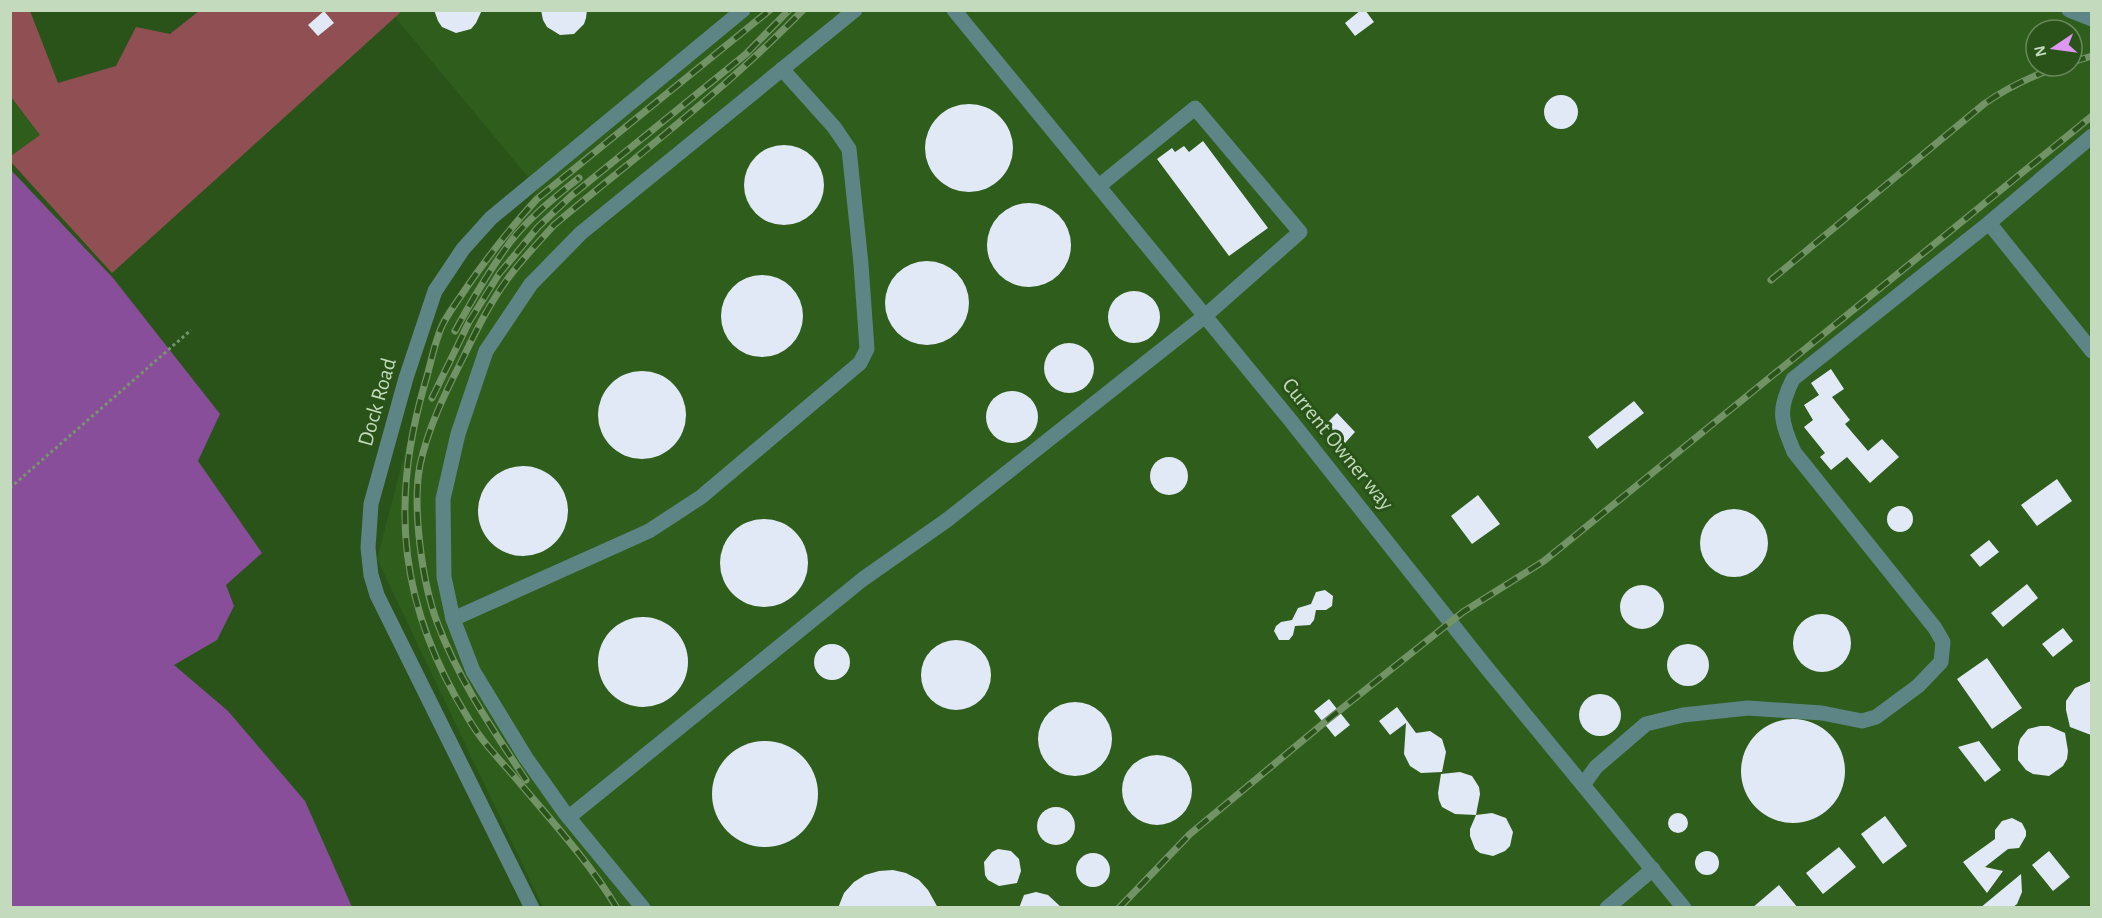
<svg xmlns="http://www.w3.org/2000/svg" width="2102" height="918" viewBox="0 0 2102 918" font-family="'Alegreya Sans',sans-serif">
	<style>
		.built { fill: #2f5d1c; fill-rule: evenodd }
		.green { fill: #905053 }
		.water { fill: #884e99 }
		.building { fill: #e1e9f6 }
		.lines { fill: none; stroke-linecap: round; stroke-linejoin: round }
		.path { stroke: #76976b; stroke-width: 3; stroke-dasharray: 3 3; stroke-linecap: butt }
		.minor { stroke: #5d8586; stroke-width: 15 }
		.rail-casing { stroke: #729366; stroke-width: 7 }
		.rail { stroke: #2a531a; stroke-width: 4.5; stroke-dasharray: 14; stroke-linecap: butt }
		.labels { text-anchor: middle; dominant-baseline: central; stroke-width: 6; stroke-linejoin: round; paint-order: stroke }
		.street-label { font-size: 22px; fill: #c3dbbc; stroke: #2a531a }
	</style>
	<rect width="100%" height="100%" fill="#2a531a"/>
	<g class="built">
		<path d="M402 11H2091V907H543L377 559 440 318 538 189 395 17ZM2036 30H2072V66H2036Z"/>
		<polygon points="10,97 40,135 11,156 10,156"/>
	</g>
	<polygon class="green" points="11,11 30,11 58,83 116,66 136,27 170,34 199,11 402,11 112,273 11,162 11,156 40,135 11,97"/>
	<polygon class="water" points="10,169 113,278 220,414 198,461 262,553 226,585 234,606 217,640 174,665 228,711 305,801 352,907 11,907"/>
	<g class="building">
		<polygon points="434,10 482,10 476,23 471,29 456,33 442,27 438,21"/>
		<polygon points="541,10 587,10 586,18 584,24 574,34 560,35 547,27 543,20"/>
		<polygon points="1361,10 1365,10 1374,22 1355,36 1345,23"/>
		<polygon points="324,11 334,23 318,36 308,25"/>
		<circle cx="1561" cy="112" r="17"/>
		<circle cx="969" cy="148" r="44"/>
		<polygon points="1203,141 1268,228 1229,256 1157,159 1172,148 1175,152 1184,146 1189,152"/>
		<circle cx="784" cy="185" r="40"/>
		<circle cx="1029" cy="245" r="42"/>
		<circle cx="927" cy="303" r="42"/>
		<circle cx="762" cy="316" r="41"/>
		<circle cx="1134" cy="317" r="26"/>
		<circle cx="1069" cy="368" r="25"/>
		<polygon points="1831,369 1844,389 1832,397 1850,420 1845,424 1868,451 1882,439 1899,457 1870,483 1847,457 1831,470 1820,457 1825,453 1804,427 1813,420 1804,405 1819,395 1811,383"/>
		<circle cx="642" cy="415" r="44"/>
		<circle cx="1012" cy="417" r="26"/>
		<polygon points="1634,401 1644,413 1597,449 1588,437"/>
		<polygon points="1337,413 1355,432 1345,443 1326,424"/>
		<circle cx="1169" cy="476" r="19"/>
		<circle cx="523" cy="511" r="45"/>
		<polygon points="2057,479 2072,501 2037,526 2021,505"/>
		<polygon points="1478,495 1500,524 1472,544 1451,516"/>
		<circle cx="1900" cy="519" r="13"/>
		<circle cx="1734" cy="543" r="34"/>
		<circle cx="764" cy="563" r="44"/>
		<polygon points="1989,540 1999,552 1980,567 1970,555"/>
		<polygon points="2027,584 2038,598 2003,627 1991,613"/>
		<circle cx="1642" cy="607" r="22"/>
		<polygon points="1325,590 1333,596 1332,606 1326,610 1316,610 1314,620 1310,625 1295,626 1293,635 1289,640 1279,640 1274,631 1276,626 1281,622 1292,620 1298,608 1311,604 1316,592"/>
		<circle cx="1822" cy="643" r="29"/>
		<circle cx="643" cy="662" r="45"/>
		<polygon points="2063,628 2073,641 2053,657 2042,644"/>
		<circle cx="956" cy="675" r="35"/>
		<circle cx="832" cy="662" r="18"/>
		<circle cx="1688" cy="665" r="21"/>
		<polygon points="1987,658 2022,708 1992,729 1957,679"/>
		<polygon points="2091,681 2091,735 2070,727 2066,710 2066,701 2075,688"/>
		<circle cx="1600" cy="715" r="21"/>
		<polygon points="1329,699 1350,725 1335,737 1314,711"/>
		<circle cx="1075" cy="739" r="37"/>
		<polygon points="1397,707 1416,733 1430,731 1442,739 1446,752 1442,772 1421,773 1410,766 1404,754 1406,723 1390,735 1379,721"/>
		<circle cx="1793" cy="771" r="52"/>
		<polygon points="2040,726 2049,726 2065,733 2068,751 2067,759 2063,766 2049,776 2033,774 2026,770 2018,760 2018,747 2020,739 2028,729"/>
		<circle cx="765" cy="794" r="53"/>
		<polygon points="1979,741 2001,770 1985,782 1958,747"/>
		<circle cx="1157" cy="790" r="35"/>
		<polygon points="1460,772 1472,776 1479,787 1480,794 1476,815 1455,814 1442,807 1439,800 1438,793 1441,774"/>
		<circle cx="1056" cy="826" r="19"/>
		<circle cx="1678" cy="823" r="10"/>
		<polygon points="1492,813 1506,818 1513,832 1510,846 1505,851 1493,856 1480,853 1475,849 1470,836 1470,829 1476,815"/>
		<polygon points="1885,816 1907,846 1883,864 1861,834"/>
		<polygon points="2012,818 2022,823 2026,831 2026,836 2019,848 2008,849 1985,867 2003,871 1987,893 1963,862 1995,839 1995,830 2002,821"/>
		<polygon points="1839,847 1856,867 1823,894 1806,873"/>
		<polygon points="998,849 1011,851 1019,859 1021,871 1017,883 999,886 988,880 985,875 984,862 992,852"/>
		<circle cx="1707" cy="863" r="12"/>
		<polygon points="2049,851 2070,877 2053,891 2032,865"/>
		<circle cx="1093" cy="870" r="17"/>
		<polygon points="893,870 906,873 919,880 928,890 938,908 838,908 844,893 854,882 865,875 879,871"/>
		<polygon points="2021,874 2022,892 2017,904 2012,908 1980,908"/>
		<polygon points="1779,885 1798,908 1752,908"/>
		<polygon points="1036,892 1048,895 1062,908 1019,908 1024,895"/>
	</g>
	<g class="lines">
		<polyline class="path" points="10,488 191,330"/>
		<g class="minor">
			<polyline points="954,10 1291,421 1486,667 1684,908"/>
			<polyline points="2069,10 2092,19"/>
			<polyline points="1989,223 2092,351"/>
			<polyline points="453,619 649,531 701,497 860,363 867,349 861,264 849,149 834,127 782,69"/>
			<path d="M1583 785 1596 767 1646 724 1683 715 1748 708 1822 713 1862 721 1876 717 1918 686 1941 662 1943 642 1935 628 1794 452C1781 420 1777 411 1793 379L1989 223 2092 136"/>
			<polyline points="569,817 863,579 947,520 1205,316 1300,232 1195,108 1099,186"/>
			<polyline points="532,908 377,595 371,575 368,548 371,504 406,378 435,291 463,249 491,218 743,10"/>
			<polyline points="643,908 565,813 526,758 473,671 453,619 444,577 443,499 458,434 486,351 531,284 581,233 855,10"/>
			<polyline points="1607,908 1653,869"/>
		</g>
		<g class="rail-casing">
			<g id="rail">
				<polyline points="2072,62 2092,56"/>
				<path d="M1771 280 1984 104C2008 87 2032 76 2060 66"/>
				<path d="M455 331C472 300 490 269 511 241 530 217 555 197 579 178"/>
				<polyline points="432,398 469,322 499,274 538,227 571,196 746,54 789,10"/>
				<path d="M526 780C493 730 458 679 437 622 422 582 412 507 420 465 428 428 445 393 462 360 476 331 490 302 509 277 523 258 539 242 554 225 638 155 726 89 803 10"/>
				<path d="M617 908C588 860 549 818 513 775 497 757 480 739 468 718 400 608 389 506 425 383 431 364 435 338 444 322 451 309 461 296 469 284 490 254 512 226 537 199L770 10"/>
				<polyline points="1119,908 1190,834 1325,722 1463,612 1544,561 2092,116"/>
			</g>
		</g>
		<use href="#rail" class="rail"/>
	</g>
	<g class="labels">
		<g class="street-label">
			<text transform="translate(377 402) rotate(-74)">Dock Road</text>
			<text transform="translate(1338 444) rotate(51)">Current Owner way</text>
		</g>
	</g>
	<rect width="2102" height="918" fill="none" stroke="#c3dbbc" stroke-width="24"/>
	<g transform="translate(2054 48) rotate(257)"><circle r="28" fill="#2a531a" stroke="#67895b" stroke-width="1.5"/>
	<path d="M0-4.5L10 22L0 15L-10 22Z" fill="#de98f3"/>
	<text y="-9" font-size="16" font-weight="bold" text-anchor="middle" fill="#c3dbbc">N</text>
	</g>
</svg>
